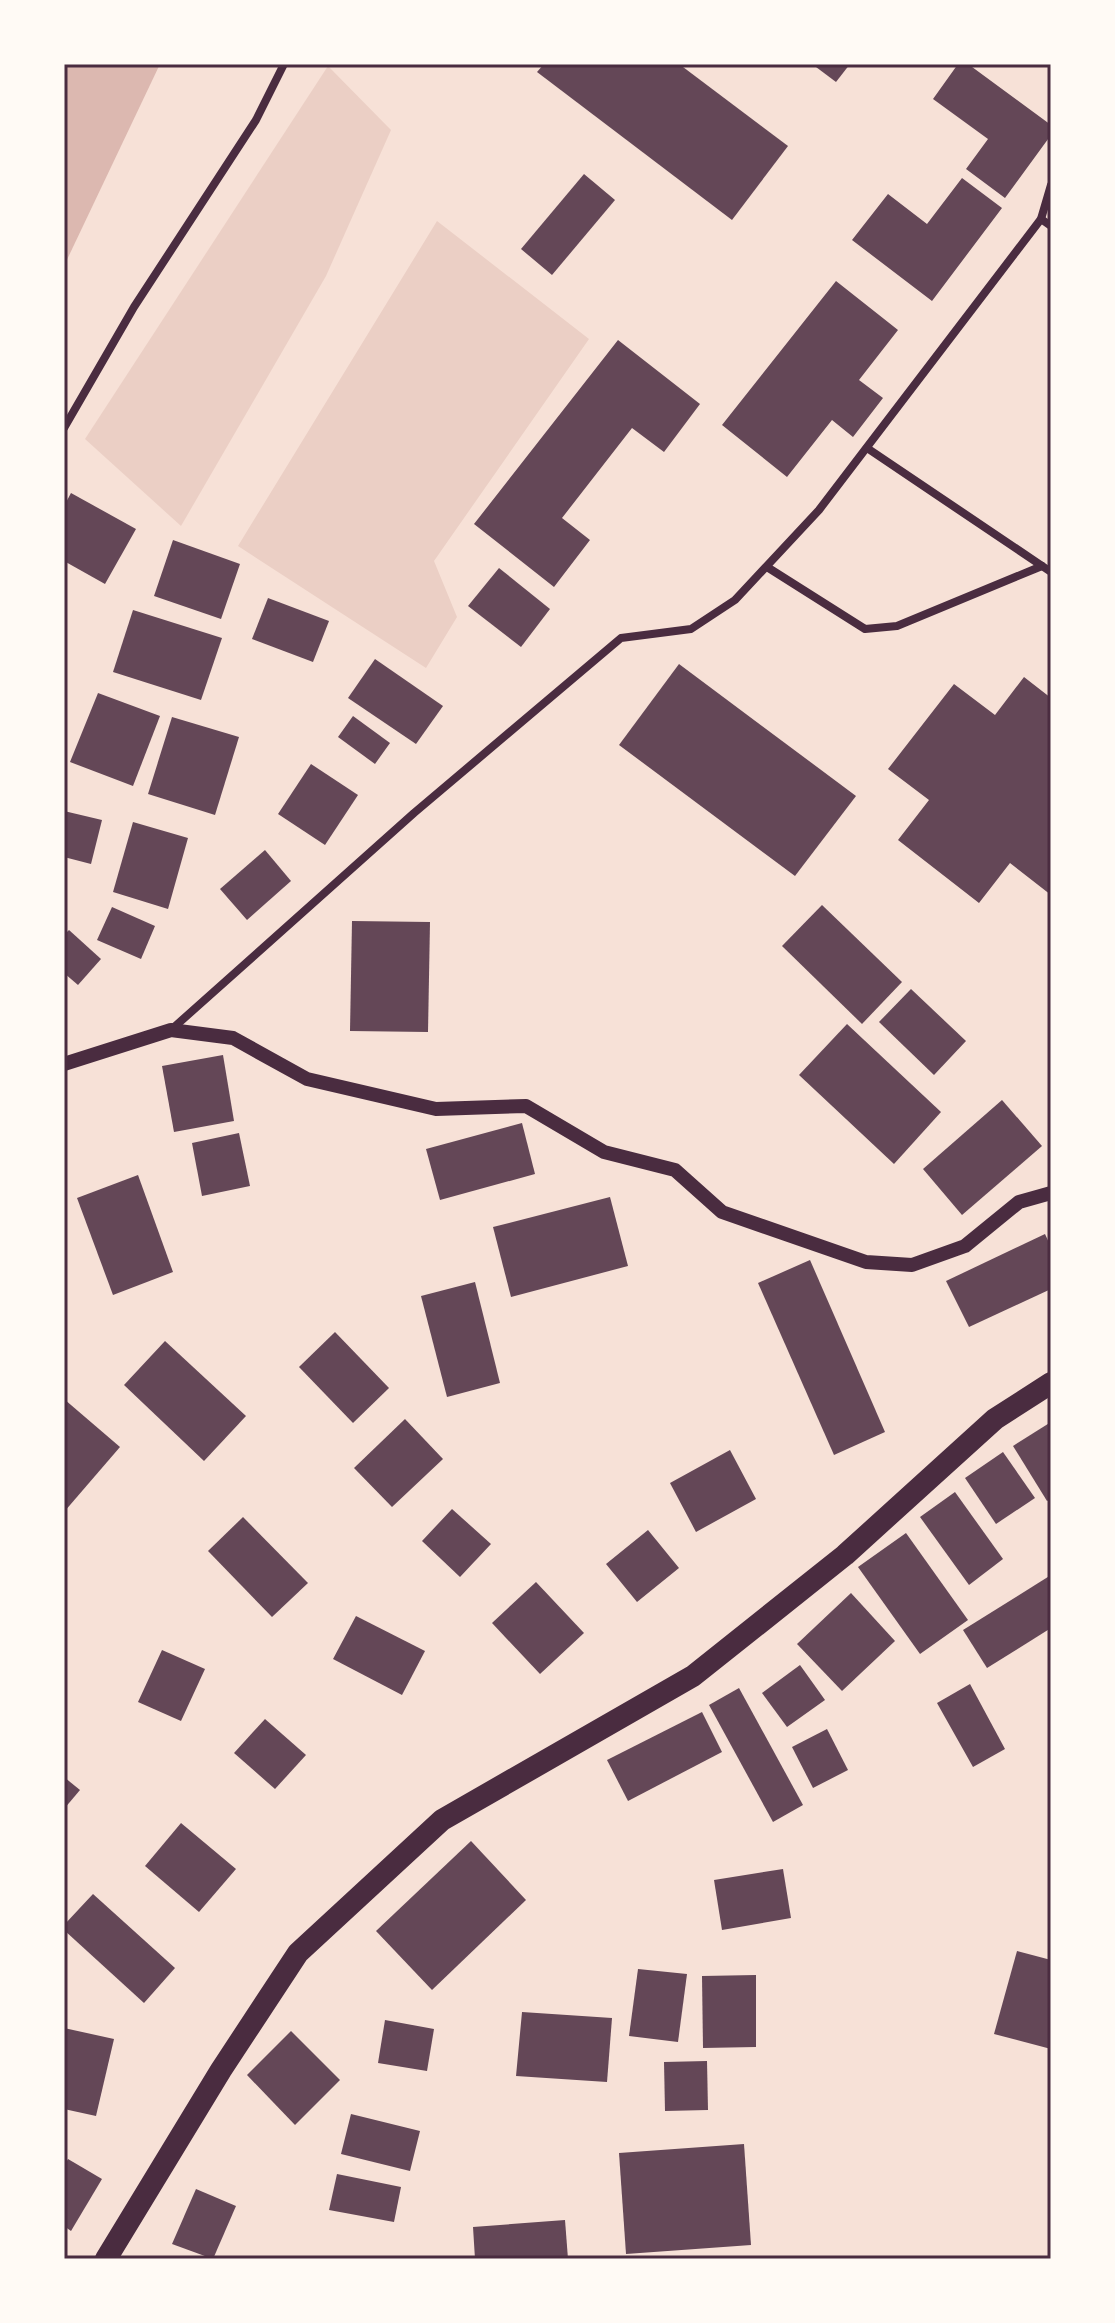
<svg xmlns="http://www.w3.org/2000/svg" width="1115" height="2323" viewBox="0 0 1115 2323" font-family="Raleway,sans-serif">
	<style>
		.green { fill: #ebcfc5 }
		.water { fill: #dcb8b0 }
		.building { fill: #644757 }
		.lines { fill: none; stroke-linecap: round; stroke-linejoin: round }
		.minor { stroke: #4a2c40; stroke-width: 8 }
		.tertiary { stroke: #4a2c40; stroke-width: 14 }
		.trunk { stroke: #4a2c40; stroke-width: 22 }
		.neatline { fill: none; stroke: #4a2c40; stroke-width: 3 }
	</style>
	<rect width="100%" height="100%" fill="#f7e1d7"/>
	<g class="green">
		<polygon points="328,66 391,130 326,276 181,526 85,439"/>
		<polygon points="437,221 589,339 434,561 457,617 426,668 238,546"/>
	</g>
	<polygon class="water" points="64,64 160,64 64,266"/>
	<g class="building">
		<polygon points="544,64 679,64 788,146 732,220 537,72"/>
		<polygon points="812,64 850,64 836,82"/>
		<polygon points="958,64 968,64 1051,125 1051,135 1005,198 966,169 988,139 933,99"/>
		<polygon points="584,174 615,200 552,275 521,249"/>
		<polygon points="962,178 1002,208 932,301 852,240 888,194 927,224"/>
		<polygon points="836,281 898,330 859,380 883,398 853,437 832,420 787,477 722,425"/>
		<polygon points="618,340 700,404 664,452 632,428 562,518 590,540 554,587 474,524"/>
		<polygon points="71,493 136,529 105,584 64,561 64,506"/>
		<polygon points="173,540 240,564 221,619 154,596"/>
		<polygon points="499,568 550,609 521,647 468,606"/>
		<polygon points="268,598 329,621 313,662 252,639"/>
		<polygon points="133,610 222,638 201,700 113,672"/>
		<polygon points="375,659 443,706 416,744 348,698"/>
		<polygon points="679,664 856,796 795,876 619,745"/>
		<polygon points="1024,677 1051,698 1051,895 1010,863 979,903 898,840 929,800 888,769 954,684 995,715"/>
		<polygon points="98,693 160,716 133,786 70,762"/>
		<polygon points="353,716 390,743 375,764 338,737"/>
		<polygon points="172,717 239,737 215,815 148,794"/>
		<polygon points="311,764 358,795 325,845 278,814"/>
		<polygon points="64,811 102,820 91,864 64,857"/>
		<polygon points="133,822 188,838 168,909 113,892"/>
		<polygon points="265,850 291,881 247,920 220,889"/>
		<polygon points="822,905 902,982 862,1024 782,946"/>
		<polygon points="112,907 155,926 141,959 97,940"/>
		<polygon points="352,921 430,922 428,1032 350,1031"/>
		<polygon points="69,930 101,959 78,985 64,973 64,935"/>
		<polygon points="911,989 966,1041 934,1075 879,1022"/>
		<polygon points="847,1024 941,1112 894,1164 799,1075"/>
		<polygon points="223,1055 234,1121 174,1132 162,1066"/>
		<polygon points="1002,1100 1042,1146 962,1215 923,1169"/>
		<polygon points="522,1123 535,1174 440,1200 426,1149"/>
		<polygon points="239,1133 250,1186 202,1196 192,1143"/>
		<polygon points="138,1175 173,1272 113,1295 77,1198"/>
		<polygon points="610,1197 628,1266 511,1297 493,1227"/>
		<polygon points="1045,1234 1051,1247 1051,1289 969,1327 946,1281"/>
		<polygon points="810,1260 885,1432 834,1455 758,1283"/>
		<polygon points="475,1282 500,1383 447,1397 421,1296"/>
		<polygon points="335,1332 389,1388 353,1423 299,1367"/>
		<polygon points="165,1341 246,1416 204,1461 124,1385"/>
		<polygon points="64,1399 120,1447 64,1512"/>
		<polygon points="405,1419 443,1459 392,1507 354,1468"/>
		<polygon points="1051,1422 1051,1499 1047,1501 1013,1446"/>
		<polygon points="730,1450 756,1499 696,1532 670,1483"/>
		<polygon points="1003,1452 1035,1498 996,1524 965,1478"/>
		<polygon points="955,1492 1003,1559 969,1585 920,1517"/>
		<polygon points="452,1509 491,1544 460,1577 422,1541"/>
		<polygon points="243,1517 308,1583 272,1617 208,1551"/>
		<polygon points="648,1530 679,1568 637,1602 606,1564"/>
		<polygon points="906,1533 968,1620 920,1654 858,1567"/>
		<polygon points="1051,1575 1051,1628 987,1668 963,1630"/>
		<polygon points="536,1582 584,1633 540,1674 492,1623"/>
		<polygon points="851,1593 895,1641 842,1691 797,1644"/>
		<polygon points="356,1616 425,1651 402,1695 333,1659"/>
		<polygon points="162,1650 205,1669 181,1721 138,1702"/>
		<polygon points="800,1665 825,1700 787,1727 762,1693"/>
		<polygon points="970,1684 1005,1749 973,1767 937,1703"/>
		<polygon points="739,1688 803,1805 773,1822 709,1705"/>
		<polygon points="702,1712 722,1752 628,1801 607,1760"/>
		<polygon points="265,1719 306,1755 275,1789 234,1753"/>
		<polygon points="827,1729 848,1770 813,1788 792,1747"/>
		<polygon points="64,1777 80,1790 64,1809"/>
		<polygon points="181,1823 236,1869 199,1912 145,1866"/>
		<polygon points="471,1841 526,1900 432,1990 376,1931"/>
		<polygon points="783,1869 791,1918 722,1930 714,1880"/>
		<polygon points="93,1894 175,1968 144,2003 64,1930 64,1925"/>
		<polygon points="1017,1951 1051,1960 1051,2049 994,2034"/>
		<polygon points="638,1969 687,1974 678,2042 629,2036"/>
		<polygon points="756,1975 756,2047 703,2048 702,1976"/>
		<polygon points="522,2012 612,2018 607,2082 516,2076"/>
		<polygon points="385,2020 434,2029 427,2071 378,2063"/>
		<polygon points="64,2028 114,2039 96,2116 64,2109"/>
		<polygon points="291,2031 340,2080 295,2125 247,2075"/>
		<polygon points="707,2061 708,2110 665,2111 664,2062"/>
		<polygon points="351,2114 420,2131 410,2171 341,2154"/>
		<polygon points="744,2144 751,2245 626,2254 619,2153"/>
		<polygon points="68,2159 102,2179 71,2231 64,2226 64,2166"/>
		<polygon points="337,2174 401,2187 394,2222 329,2210"/>
		<polygon points="196,2189 236,2206 213,2259 172,2244"/>
		<polygon points="565,2220 568,2259 475,2259 473,2227"/>
	</g>
	<g class="lines">
		<g class="minor">
			<polyline points="1041,219 1051,226"/>
			<polyline points="64,428 134,307 256,120 284,64"/>
			<polyline points="867,448 1051,572"/>
			<polyline points="767,567 865,629 897,626 1042,566"/>
			<polyline points="172,1029 414,813 621,638 691,629 735,600 819,510 1041,219 1051,185"/>
		</g>
		<polyline class="tertiary" points="64,1064 171,1030 233,1038 307,1079 436,1109 526,1106 604,1152 675,1170 722,1212 866,1262 912,1265 965,1246 1019,1202 1051,1193"/>
		<polyline class="trunk" points="106,2259 221,2070 298,1953 442,1820 693,1676 845,1555 995,1419 1051,1383"/>
	</g>
	<rect width="1115" height="2323" fill="none" stroke="#fffaf5" stroke-width="132"/>
	<rect x="66" y="66" width="983" height="2191" class="neatline"/>
</svg>
